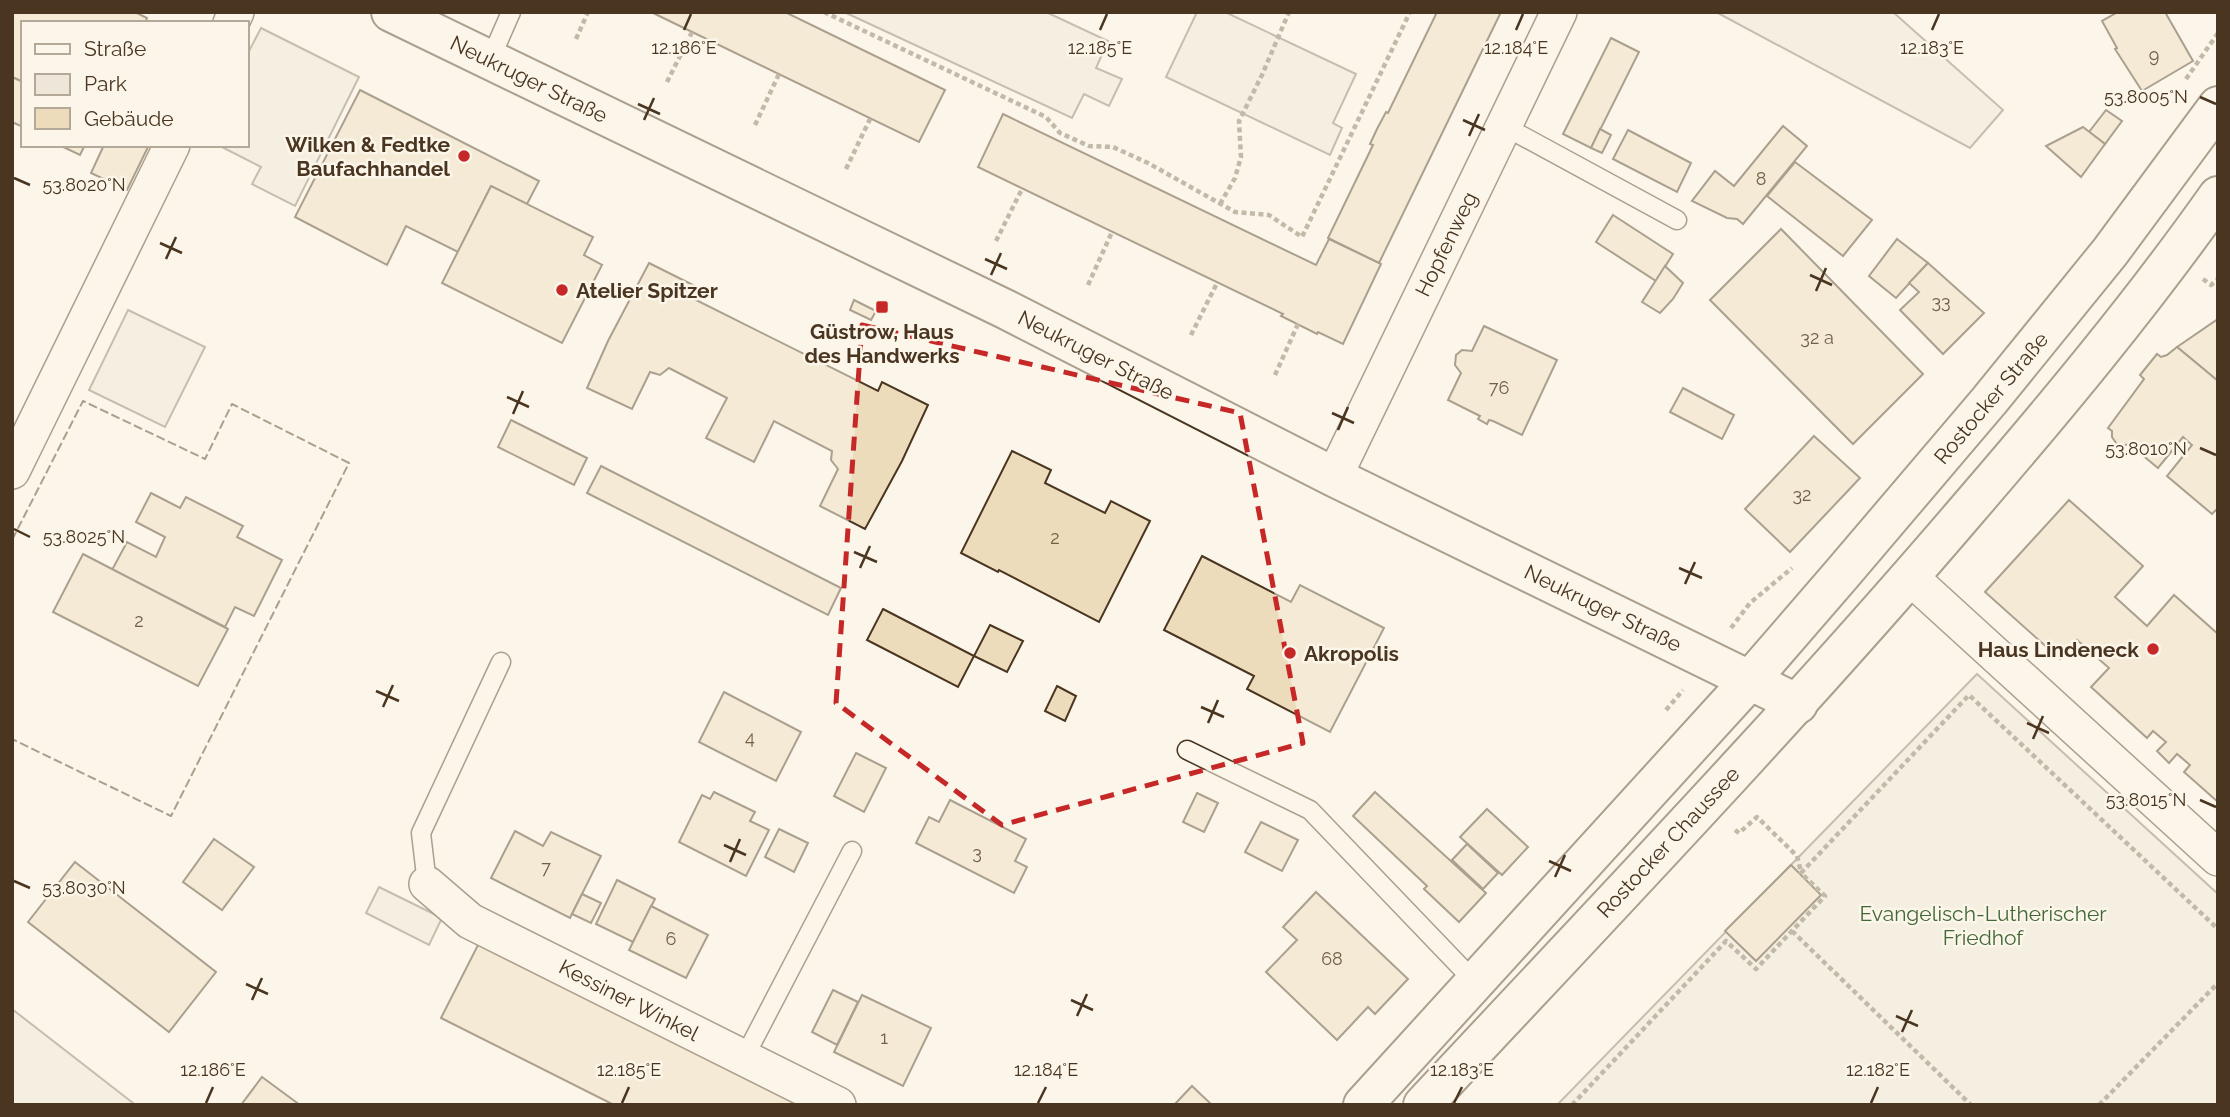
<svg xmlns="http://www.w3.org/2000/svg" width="2230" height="1117" viewBox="0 0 2230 1117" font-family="Raleway,sans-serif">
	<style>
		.green { fill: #ede6d9; stroke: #887966; stroke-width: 2 }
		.parking { fill: #ede7d9; stroke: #887966; stroke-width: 2 }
		.building { fill: #ecdcbc; stroke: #4a3520; stroke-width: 2 }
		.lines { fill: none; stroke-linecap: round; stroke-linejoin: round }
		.lane-casing { stroke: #4a3520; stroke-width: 21 }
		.street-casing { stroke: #4a3520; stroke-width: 38 }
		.primary-casing { stroke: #4a3520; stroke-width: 42 }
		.path { stroke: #7f6f5c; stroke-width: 4.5; stroke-dasharray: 5 3.5; stroke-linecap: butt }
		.lane { stroke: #fbf6e9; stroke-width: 18 }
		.street { stroke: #fbf6e9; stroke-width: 35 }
		.primary { stroke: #fbf6e9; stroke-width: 38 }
		.fence { stroke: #4a3520; stroke-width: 2; stroke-dasharray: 9 3.5; stroke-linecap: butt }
		.marked { fill: none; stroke: #c62828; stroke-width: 5; stroke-dasharray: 14 9; stroke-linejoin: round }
		.ticks { fill: none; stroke: #4a3520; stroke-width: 2.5 }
		.poi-dot { fill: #c62828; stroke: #fbf6e9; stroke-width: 2.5 }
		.labels { text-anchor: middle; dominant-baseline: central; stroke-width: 5; stroke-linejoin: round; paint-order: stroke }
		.number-label { font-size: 18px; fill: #725f47 }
		.street-label { font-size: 21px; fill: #4a3520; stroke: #fbf6e9 }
		.poi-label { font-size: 21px; font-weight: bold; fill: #4a3520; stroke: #fbf6e9; text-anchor: end }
		.park-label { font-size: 21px; fill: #436837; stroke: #fbf6e9 }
		.ticks-label { font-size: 18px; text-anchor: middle; fill: #4a3520; stroke: #fbf6e9; stroke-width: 5; stroke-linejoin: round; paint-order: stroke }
	</style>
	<rect width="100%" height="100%" fill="#fbf6e9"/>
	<g class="green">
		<polygon points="1716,12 1893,12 2003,110 1970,148"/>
		<polygon points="261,28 359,77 295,206 252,184 261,167 218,145 247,145 247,55"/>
		<polygon points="1977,674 2218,894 2218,1105 1557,1105"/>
		<polygon points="12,1009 133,1103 135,1105 12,1105"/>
	</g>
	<g class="parking">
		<polygon points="844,12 1046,12 1108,41 1096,68 1122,79 1109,106 1084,94 1072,118"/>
		<polygon points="1197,12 1225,12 1356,74 1333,123 1342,128 1330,155 1166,77"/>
		<polygon points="128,310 205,347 165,427 89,390"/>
		<polygon points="379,887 442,918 429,945 366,913"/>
	</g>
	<g class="building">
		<polygon points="12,12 135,12 147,18 145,23 23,23 23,82 12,77"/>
		<polygon points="651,12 785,12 945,90 919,142"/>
		<polygon points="1437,12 1501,12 1379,263 1328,238 1373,145 1370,144 1377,129 1386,112 1388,113"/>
		<polygon points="2118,12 2165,12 2193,61 2142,91 2115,49 2117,48 2102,21"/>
		<polygon points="1611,38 1639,52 1591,148 1563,134"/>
		<polygon points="12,77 23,82 23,127 12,122"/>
		<polygon points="360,90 539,181 527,204 491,186 458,252 406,226 387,265 295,217"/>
		<polygon points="2106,110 2122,121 2105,144 2089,132"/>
		<polygon points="1003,114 1316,265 1329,239 1381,264 1343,344 1318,332 1317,334 1281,316 1283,314 978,167"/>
		<polygon points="1783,126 1807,146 1743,224 1737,219 1727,218 1692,201 1715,171 1734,186"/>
		<polygon points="2083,127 2105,144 2081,177 2046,146"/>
		<polygon points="1600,129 1611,135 1602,153 1591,148"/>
		<polygon points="1628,130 1691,163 1677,192 1613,159"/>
		<polygon points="59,145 85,145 80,155"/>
		<polygon points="104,145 149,145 127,190 91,173"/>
		<polygon points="1795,162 1872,220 1843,256 1767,196"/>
		<polygon points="491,186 593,237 584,255 602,265 562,343 442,283"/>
		<polygon points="1613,215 1673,254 1656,281 1596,242"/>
		<polygon points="1781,229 1923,374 1853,444 1710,300"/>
		<polygon points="1897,239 1928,263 1896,298 1869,276"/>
		<polygon points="649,263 695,286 690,297 878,391 882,382 928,405 902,461 865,529 820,506 838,469 831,460 832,451 774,421 754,462 706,438 727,398 669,368 660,375 650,372 632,409 587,388 608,341"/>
		<polygon points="1928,263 1984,313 1943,354 1900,310 1919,292 1909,283"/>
		<polygon points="1665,266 1683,283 1673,299 1660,313 1642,302"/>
		<polygon points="854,300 876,311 871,320 850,310"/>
		<polygon points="2218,319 2218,381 2177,347"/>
		<polygon points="1484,326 1557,360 1522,435 1493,421 1489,420 1487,424 1478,419 1480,416 1448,400 1461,373 1455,365 1456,355 1462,350 1472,351"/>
		<polygon points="2177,347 2218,381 2218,508 2212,514 2167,476 2192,445 2183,437 2158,468 2129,444 2121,446 2116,443 2112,437 2112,431 2108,428 2144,379 2140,375 2157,354 2161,357 2167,355"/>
		<polygon points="1683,388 1734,415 1722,439 1670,412"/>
		<polygon points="511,420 587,458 574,485 498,447"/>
		<polygon points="1814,436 1860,478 1790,552 1745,509"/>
		<polygon points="1012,451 1051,470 1045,483 1105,513 1111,501 1150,521 1099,622 999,570 998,572 961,553"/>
		<polygon points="601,466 841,588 828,615 587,493"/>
		<polygon points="151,493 180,508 186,497 243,526 237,537 282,560 254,616 235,607 225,627 112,570 127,542 156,557 165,537 136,522"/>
		<polygon points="2069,500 2143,566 2115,597 2147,626 2174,595 2218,634 2218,802 2184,772 2190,765 2177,754 2169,763 2157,751 2166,742 2153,731 2147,738 2091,687 2109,668 2077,640 2060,659 1985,592"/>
		<polygon points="83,554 228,629 198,686 53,612"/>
		<polygon points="1202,556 1291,602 1300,585 1384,628 1330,732 1247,689 1254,676 1164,630"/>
		<polygon points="883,609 974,656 958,687 867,640"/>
		<polygon points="990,625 1023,641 1007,672 974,656"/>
		<polygon points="1057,686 1076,696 1065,721 1045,711"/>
		<polygon points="724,692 801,732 776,781 699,742"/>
		<polygon points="856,753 886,768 864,812 834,796"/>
		<polygon points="714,792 755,812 750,821 769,830 746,876 679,842 702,795 710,799"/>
		<polygon points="1375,792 1486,893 1459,922 1424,889 1427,886 1353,816"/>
		<polygon points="1197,793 1218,803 1204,832 1183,822"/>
		<polygon points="950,800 1026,839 1015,861 1027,867 1014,893 916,843 929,817 939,822"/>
		<polygon points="1487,809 1528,847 1502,875 1460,837"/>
		<polygon points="1261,822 1298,840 1282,871 1245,852"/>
		<polygon points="779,829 808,843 794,872 765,857"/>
		<polygon points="515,831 543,846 551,832 601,856 570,918 491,878"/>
		<polygon points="214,839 254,867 222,910 183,882"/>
		<polygon points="1467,844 1498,873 1483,889 1452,860"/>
		<polygon points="75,862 216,972 169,1032 28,922"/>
		<polygon points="1791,865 1821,895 1756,961 1725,931"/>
		<polygon points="617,880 655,899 633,942 596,924"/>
		<polygon points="1316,892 1408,979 1375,1014 1368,1007 1337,1040 1266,972 1297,940 1283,927"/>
		<polygon points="582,894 601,903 591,923 572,914"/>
		<polygon points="651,906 708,935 686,978 629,950"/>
		<polygon points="480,941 806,1105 614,1105 441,1018"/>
		<polygon points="833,990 858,1002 837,1045 812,1032"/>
		<polygon points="862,995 931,1028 903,1086 834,1052"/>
		<polygon points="262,1077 300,1105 241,1105"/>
		<polygon points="1192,1086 1212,1105 1174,1105"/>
	</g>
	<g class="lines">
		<g class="lane-casing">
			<g id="lane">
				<polyline points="490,60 511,12"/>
				<polyline points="1504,126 1677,220"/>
				<polyline points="1187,750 1310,810 1474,981"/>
				<polyline points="427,884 421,833 501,662"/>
				<polyline points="744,1058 852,851"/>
			</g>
		</g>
		<g class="street-casing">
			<g id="street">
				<polyline points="231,23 236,12"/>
				<polyline points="12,471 172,145"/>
				<polyline points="1334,477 1559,12"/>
				<polyline points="1910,577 2218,858"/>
				<polyline points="427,884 470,921 838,1105"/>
			</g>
		</g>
		<g class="primary-casing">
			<g id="primary">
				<polyline points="391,12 1005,309 1334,477 1798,704"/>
				<polyline points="1363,1105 1751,679 1841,575 1989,401 2110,252 2218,106"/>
				<path d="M1423 1105C1607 908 1793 714 1968 509 2055 408 2141 305 2218 196"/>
			</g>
		</g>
		<g class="path">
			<polyline points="824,12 1046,117 1060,133 1089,146 1113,147 1148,163 1235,212 1269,215 1302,237 1410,12"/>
			<polyline points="576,39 588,12"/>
			<polyline points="2186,79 2218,33"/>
			<polyline points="667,82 692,32"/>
			<polyline points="755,125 779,74"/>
			<polyline points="846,169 870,119"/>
			<polyline points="1220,204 1235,178 1241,157 1239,121 1262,75 1289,12"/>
			<polyline points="996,241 1022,189"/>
			<polyline points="2203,279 2211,285 2218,279"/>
			<polyline points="1088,285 1112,232"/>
			<polyline points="1191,335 1217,283"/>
			<polyline points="1275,375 1298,324"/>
			<polyline points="1731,628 1750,603 1792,568"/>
			<polyline points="1666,710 1683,690"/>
			<polyline points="1735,830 1739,833 1757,817 1797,856 1801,872"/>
			<polyline points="1792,931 1971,1105"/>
			<polyline points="1572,1105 1726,941 1756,969 1825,896 1801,873 1969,695 2218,929"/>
			<polyline points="2099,1105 2218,983"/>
		</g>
		<use href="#lane" class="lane"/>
		<use href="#street" class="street"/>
		<use href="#primary" class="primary"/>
		<polyline class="fence" points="12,540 83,401 205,459 232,404 349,463 171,816 12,739"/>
	</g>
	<path d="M0 0H2230V1117H0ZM862 325 1240 413 1303 743 1002 825 836 703Z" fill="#fbf6e9" fill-opacity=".55" fill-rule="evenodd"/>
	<path class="marked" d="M862 325 1240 413 1303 743 1002 825 836 703Z"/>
	<path class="ticks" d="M684 30 691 14M1100 30 1107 14M1516 30 1523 14M1932 30 1939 14M2200 97 2216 104M638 104 660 114M644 120 654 98M1463 120 1485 130M1469 136 1479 114M14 178 30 185M160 243 182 253M166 259 176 237M985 259 1007 269M991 275 1001 253M1810 275 1832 285M1816 291 1826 268M507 397 529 407M1332 413 1354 423M513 414 523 391M1338 430 1348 407M2200 448 2216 455M14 529 30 537M854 552 877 562M860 568 870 546M1679 568 1702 578M1685 584 1695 562M376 691 399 701M383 707 393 685M1201 707 1224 717M1208 723 1218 700M2027 723 2049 733M2033 739 2043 716M2200 800 2216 807M724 845 746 855M1549 861 1571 871M730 862 740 839M1555 877 1565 855M14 881 30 888M246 984 268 994M252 1000 262 978M1071 1000 1093 1010M1077 1016 1087 994M1896 1016 1918 1026M1902 1032 1912 1010M206 1103 213 1087M622 1103 629 1087M1038 1103 1046 1087M1454 1103 1462 1087M1871 1103 1878 1087"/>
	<g class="poi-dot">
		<circle cx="464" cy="156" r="7"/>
		<circle cx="562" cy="290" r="7"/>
		<rect x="875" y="300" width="14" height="14" rx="3.5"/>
		<circle cx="2153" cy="649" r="7"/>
		<circle cx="1290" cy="653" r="7"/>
	</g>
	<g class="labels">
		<g class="number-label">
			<text x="2154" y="55">9</text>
			<text x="1761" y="178">8</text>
			<text x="1941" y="301">33</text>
			<text x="1817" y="337">32 a</text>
			<text x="1499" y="387">76</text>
			<text x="1802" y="494">32</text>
			<text x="1055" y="537">2</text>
			<text x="139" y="620">2</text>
			<text x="750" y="737">4</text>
			<text x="977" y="852">3</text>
			<text x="546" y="867">7</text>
			<text x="671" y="938">6</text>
			<text x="1332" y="958">68</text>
			<text x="884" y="1037">1</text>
		</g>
		<g class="street-label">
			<text transform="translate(529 79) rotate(26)">Neukruger Straße</text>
			<text transform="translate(1446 244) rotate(-64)">Hopfenweg</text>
			<text transform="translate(1096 355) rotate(27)">Neukruger Straße</text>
			<text transform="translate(1991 398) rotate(-50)">Rostocker Straße</text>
			<text transform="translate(1603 608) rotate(26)">Neukruger Straße</text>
			<text transform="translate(1668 842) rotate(-47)">Rostocker Chaussee</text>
			<text transform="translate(629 1000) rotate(27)">Kessiner Winkel</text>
		</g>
		<g class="poi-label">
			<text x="450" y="144">Wilken &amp; Fedtke<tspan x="450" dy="24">Baufachhandel</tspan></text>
			<text x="576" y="290" text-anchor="start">Atelier Spitzer</text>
			<text x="882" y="331" text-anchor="middle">Güstrow, Haus<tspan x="882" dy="24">des Handwerks</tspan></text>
			<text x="2139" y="649">Haus Lindeneck</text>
			<text x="1304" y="653" text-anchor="start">Akropolis</text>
		</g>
		<g class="park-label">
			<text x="1983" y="913">Evangelisch-Lutherischer<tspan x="1983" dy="24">Friedhof</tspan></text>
		</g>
	</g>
	<g class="ticks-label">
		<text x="684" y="54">12.186°E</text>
		<text x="1100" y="54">12.185°E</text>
		<text x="1516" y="54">12.184°E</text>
		<text x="1932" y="54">12.183°E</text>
		<text x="2146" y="103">53.8005°N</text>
		<text x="84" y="191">53.8020°N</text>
		<text x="2146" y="455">53.8010°N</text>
		<text x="84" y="543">53.8025°N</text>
		<text x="2146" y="806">53.8015°N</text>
		<text x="84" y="894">53.8030°N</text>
		<text x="213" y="1076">12.186°E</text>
		<text x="629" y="1076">12.185°E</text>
		<text x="1046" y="1076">12.184°E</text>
		<text x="1462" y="1076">12.183°E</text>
		<text x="1878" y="1076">12.182°E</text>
	</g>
	<rect width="2230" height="1117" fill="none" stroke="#4a3520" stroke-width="28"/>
	<rect x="21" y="21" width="228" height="126" fill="#fbf6e9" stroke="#b4a999" stroke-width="2"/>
	<rect x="35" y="44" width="35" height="10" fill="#fbf6e9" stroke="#b4a999" stroke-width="2"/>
	<text x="84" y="56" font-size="21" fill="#4a3520">Straße</text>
	<rect x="35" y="74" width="35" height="21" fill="#ede6d9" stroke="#b4a999" stroke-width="2"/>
	<text x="84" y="91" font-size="21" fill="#4a3520">Park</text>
	<rect x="35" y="108" width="35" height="21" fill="#ecdcbc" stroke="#b4a999" stroke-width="2"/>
	<text x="84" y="126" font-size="21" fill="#4a3520">Gebäude</text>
</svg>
